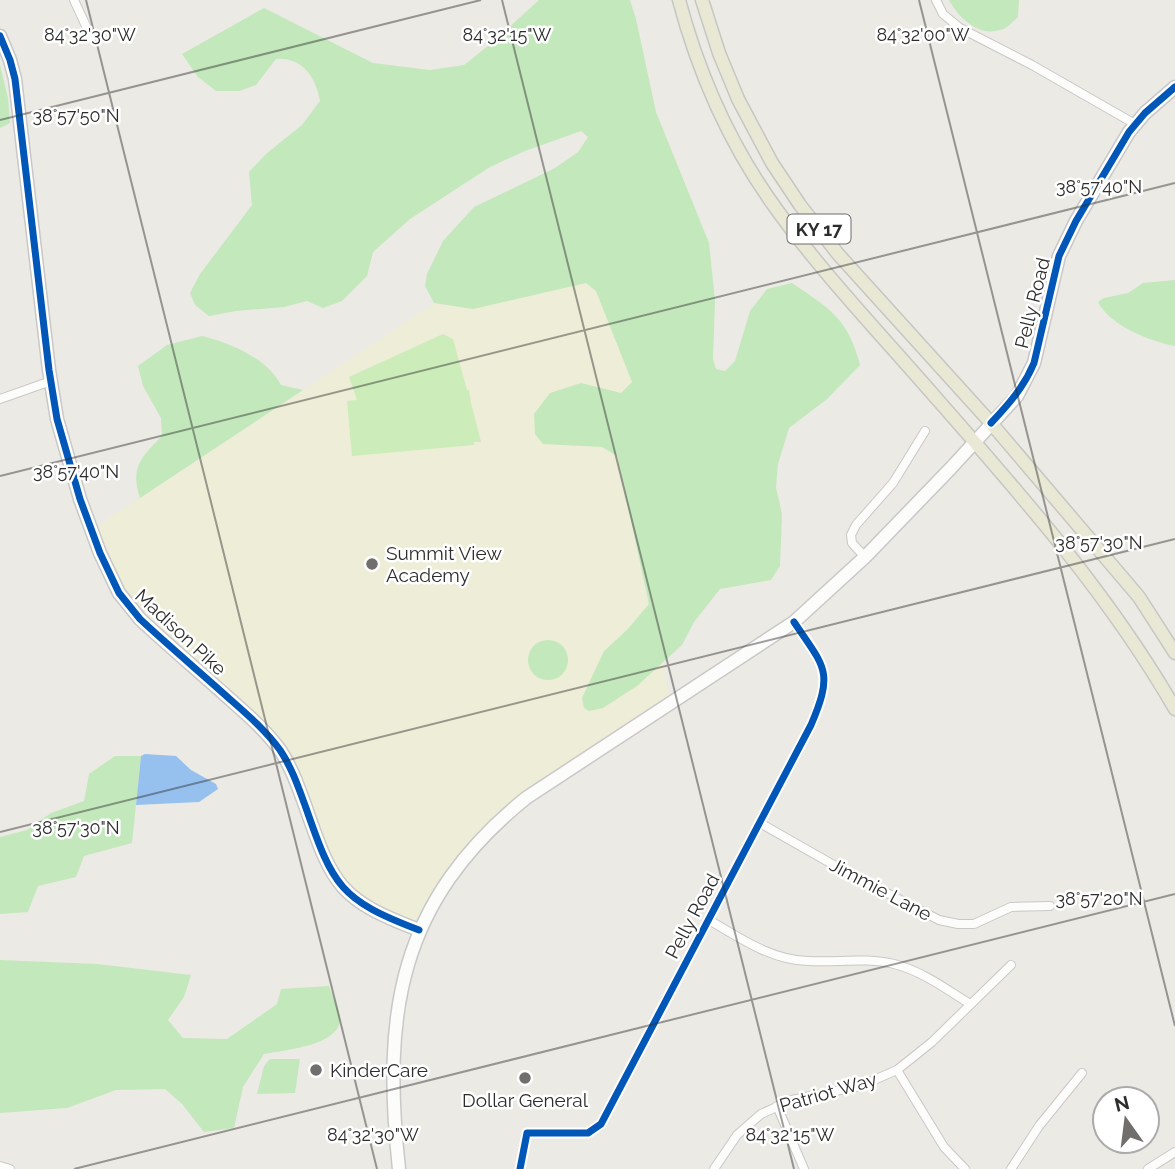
<svg xmlns="http://www.w3.org/2000/svg" width="1175" height="1169" viewBox="0 0 1175 1169" font-family="Raleway,sans-serif">
	<style>
		.education { fill: #eeedd8 }
		.green { fill: #c3e8bc }
		.pitch { fill: #ccecba }
		.water { fill: #96c0ee }
		.lines { fill: none; stroke-linecap: round; stroke-linejoin: round }
		.street-casing { stroke: #c9c8c8; stroke-width: 10 }
		.secondary-casing { stroke: #c9c8c8; stroke-width: 15 }
		.primary-casing { stroke: #c6c6c3; stroke-width: 15 }
		.street { stroke: #fcfcfb; stroke-width: 8 }
		.secondary { stroke: #fcfcfb; stroke-width: 12 }
		.primary { stroke: #e8e8d5; stroke-width: 12 }
		.cycleway-casing { stroke: #fff; stroke-width: 11 }
		.cycleway { stroke: #0057b8; stroke-width: 7 }
		.ticks { fill: none; stroke: #2d2d2d; stroke-width: 2; stroke-opacity: 0.45 }
		.poi-dot { fill: #706f6d; stroke: #fff; stroke-width: 2.5 }
		.labels { text-anchor: middle; dominant-baseline: central; stroke-width: 5; stroke-linejoin: round; paint-order: stroke }
		.shield { fill: #fff; stroke: #6c6c6c; stroke-width: 2 }
		.shield-label { font-size: 18px; font-weight: bold; fill: #2d2d2d }
		.street-label { font-size: 19px; fill: #2d2d2d; stroke: #fff }
		.poi-label { font-size: 19px; fill: #2d2d2d; stroke: #fff; text-anchor: start }
		.ticks-label { font-size: 18px; text-anchor: middle; fill: #2d2d2d; stroke: #fff; stroke-width: 5; stroke-linejoin: round; paint-order: stroke }
	</style>
	<rect width="100%" height="100%" fill="#eceae4"/>
	<polygon class="education" points="574,211 645,388 608,416 671,704 496,824 419,930 348,893 281,751 140,619 91,530"/>
	<g class="green">
		<path d="M539 0H630L636 19 656 112 709 243 715 300 713 359 716 369 725 371 735 361 750 311 767 289 792 283C830 309 848 318 860 365L827 399 789 428 778 464 776 487 782 514 780 566 771 580 720 589 694 622 682 645 637 686 603 708 589 711 584 708 582 698 604 651 627 630 649 604 617 456 602 447 543 444 535 434 534 414 550 393 581 383 621 393 632 382 596 291 586 283 473 309 434 303 425 286 427 274 443 241 474 207 555 168 578 152 588 137 581 131 525 151 490 167 410 219 373 252 367 276 342 301 323 308 307 301 284 307 236 311 209 316 195 305 190 293 200 274 252 205 249 172 266 154 302 125 320 101C316 77 302 57 276 59L256 85 239 91H216L198 77 182 54 264 8 373 63 430 70 464 65 493 42Z"/>
		<path d="M949 0H1019L1018 17C1013 21 1007 29 1000 30 978 37 958 17 949 0Z"/>
		<polygon points="0,65 8,98 10,123 0,128"/>
		<path d="M1175 280V346C1150 341 1110 326 1098 302L1104 298 1128 293 1143 283Z"/>
		<path d="M202 336C230 343 267 358 281 385L303 390 140 498C130 468 141 457 162 436L161 418 143 386 138 366 167 345Z"/>
		<circle cx="548" cy="660" r="20"/>
		<polygon points="115,756 141,756 132,843 84,856 76,877 38,886 28,912 0,914 0,837 27,830 51,813 84,801 89,774"/>
		<path d="M0 960 97 964 191 975 184 997 168 1020 183 1038 227 1039 277 1004 281 989 329 986C332 995 339 1008 340 1018 341 1046 283 1050 264 1054L243 1087 234 1128 204 1132 182 1104 165 1089 116 1090 67 1108 0 1113Z"/>
		<polygon points="270,1059 300,1059 295,1093 257,1094 264,1066"/>
	</g>
	<polygon class="pitch" points="443,334 453,339 467,390 469,390 471,403 481,442 474,442 474,445 352,456 347,401 357,400 349,377"/>
	<polygon class="water" points="145,754 176,756 191,770 216,784 218,789 199,802 136,805 141,756"/>
	<g class="lines">
		<g class="street-casing">
			<g id="street">
				<polyline points="74,0 92,39"/>
				<polyline points="936,0 943,14 960,28 1032,65 1135,124"/>
				<polyline points="0,399 51,381"/>
				<polyline points="865,557 852,543 851,535 856,525 893,483 925,431"/>
				<polyline points="760,823 839,868 939,920 958,924 974,924 1011,907 1050,906"/>
				<path d="M709 920C740 938 771 960 808 961 837 963 865 957 894 964 922 971 946 989 970 1004"/>
				<polyline points="897,1070 944,1147 965,1169"/>
				<polyline points="777,1106 804,1169"/>
				<polyline points="0,1166 10,1169"/>
				<path d="M520 1169 527 1133H588L601 1124 811 725C834 671 825 668 794 622"/>
				<polyline points="714,1169 737,1135 761,1114 792,1100 860,1086 897,1070 932,1042 1011,965"/>
				<polyline points="1011,1169 1039,1126 1082,1073"/>
				<polyline points="1148,1169 1175,1152"/>
			</g>
		</g>
		<g class="secondary-casing">
			<g id="secondary">
				<path d="M0 36 10 60 15 79 49 370 57 419 80 499 100 553 119 593 140 619C170 647 201 673 232 701 249 716 266 731 280 750 292 768 299 789 306 808 333 886 340 900 419 930"/>
				<path d="M399 1169C382 1013 398 902 526 798L794 622 865 557 951 468 1017 396 1034 363 1059 256 1076 221 1129 132 1145 113 1175 87"/>
			</g>
		</g>
		<g class="primary-casing">
			<g id="primary">
				<path d="M679 0C699 75 731 147 777 210 821 271 874 327 923 383 1014 487 1106 589 1175 709"/>
				<polyline points="702,0 719,53 738,99 772,163 800,205 838,254 991,423 1139,597 1175,653"/>
			</g>
		</g>
		<use href="#street" class="street"/>
		<use href="#secondary" class="secondary"/>
		<use href="#primary" class="primary"/>
		<g class="cycleway-casing">
			<g id="cycleway">
				<path d="M0 36 10 60 15 79 49 370 57 419 80 499 100 553 119 593 140 619C170 647 201 673 232 701 249 716 266 731 280 750 292 768 299 789 306 808 333 886 340 900 419 930"/>
				<path d="M991 423C1009 404 1024 387 1034 363L1059 256 1076 221 1129 132 1145 113 1175 87"/>
				<path d="M520 1169 527 1133H588L601 1124 811 725C834 671 825 668 794 622"/>
			</g>
		</g>
		<use href="#cycleway" class="cycleway"/>
	</g>
	<path class="ticks" d="M86 0 377 1169M502 0 794 1169M919 0 1175 1026M0 120 481 0M0 476 1175 183M0 832 1175 539M74 1169 1175 894"/>
	<g class="poi-dot">
		<circle cx="372" cy="564" r="7"/>
		<circle cx="316" cy="1070" r="7"/>
		<circle cx="525" cy="1078" r="7"/>
	</g>
	<g class="labels">
		<rect class="shield" x="787.5" y="214.5" width="63" height="29" rx="5"/>
		<g class="shield-label">
			<text x="819" y="229">KY 17</text>
		</g>
		<g class="street-label">
			<text transform="translate(1032 303) rotate(-76)">Pelly Road</text>
			<text transform="translate(181 632) rotate(43)">Madison Pike</text>
			<text transform="translate(881 889) rotate(28)">Jimmie Lane</text>
			<text transform="translate(692 916) rotate(-62)">Pelly Road</text>
			<text transform="translate(828 1092) rotate(-16)">Patriot Way</text>
		</g>
		<g class="poi-label">
			<text x="386" y="553">Summit View<tspan x="386" dy="22">Academy</tspan></text>
			<text x="330" y="1070">KinderCare</text>
			<text x="525" y="1100" text-anchor="middle">Dollar General</text>
		</g>
	</g>
	<g class="ticks-label">
		<text x="90" y="41">84°32'30"W</text>
		<text x="507" y="41">84°32'15"W</text>
		<text x="923" y="41">84°32'00"W</text>
		<text x="76" y="122">38°57'50"N</text>
		<text x="1099" y="193">38°57'40"N</text>
		<text x="76" y="478">38°57'40"N</text>
		<text x="1099" y="549">38°57'30"N</text>
		<text x="76" y="834">38°57'30"N</text>
		<text x="1099" y="905">38°57'20"N</text>
		<text x="373" y="1141">84°32'30"W</text>
		<text x="790" y="1141">84°32'15"W</text>
	</g>
	<g transform="translate(1126 1120) rotate(346)"><circle r="33" fill="#ffffff" stroke="#ababab" stroke-width="2"/>
	<path d="M0-5L12 26L0 18L-12 26Z" fill="#706f6d"/>
	<text y="-10" font-size="19" font-weight="bold" text-anchor="middle" fill="#2d2d2d">N</text>
	</g>
</svg>
